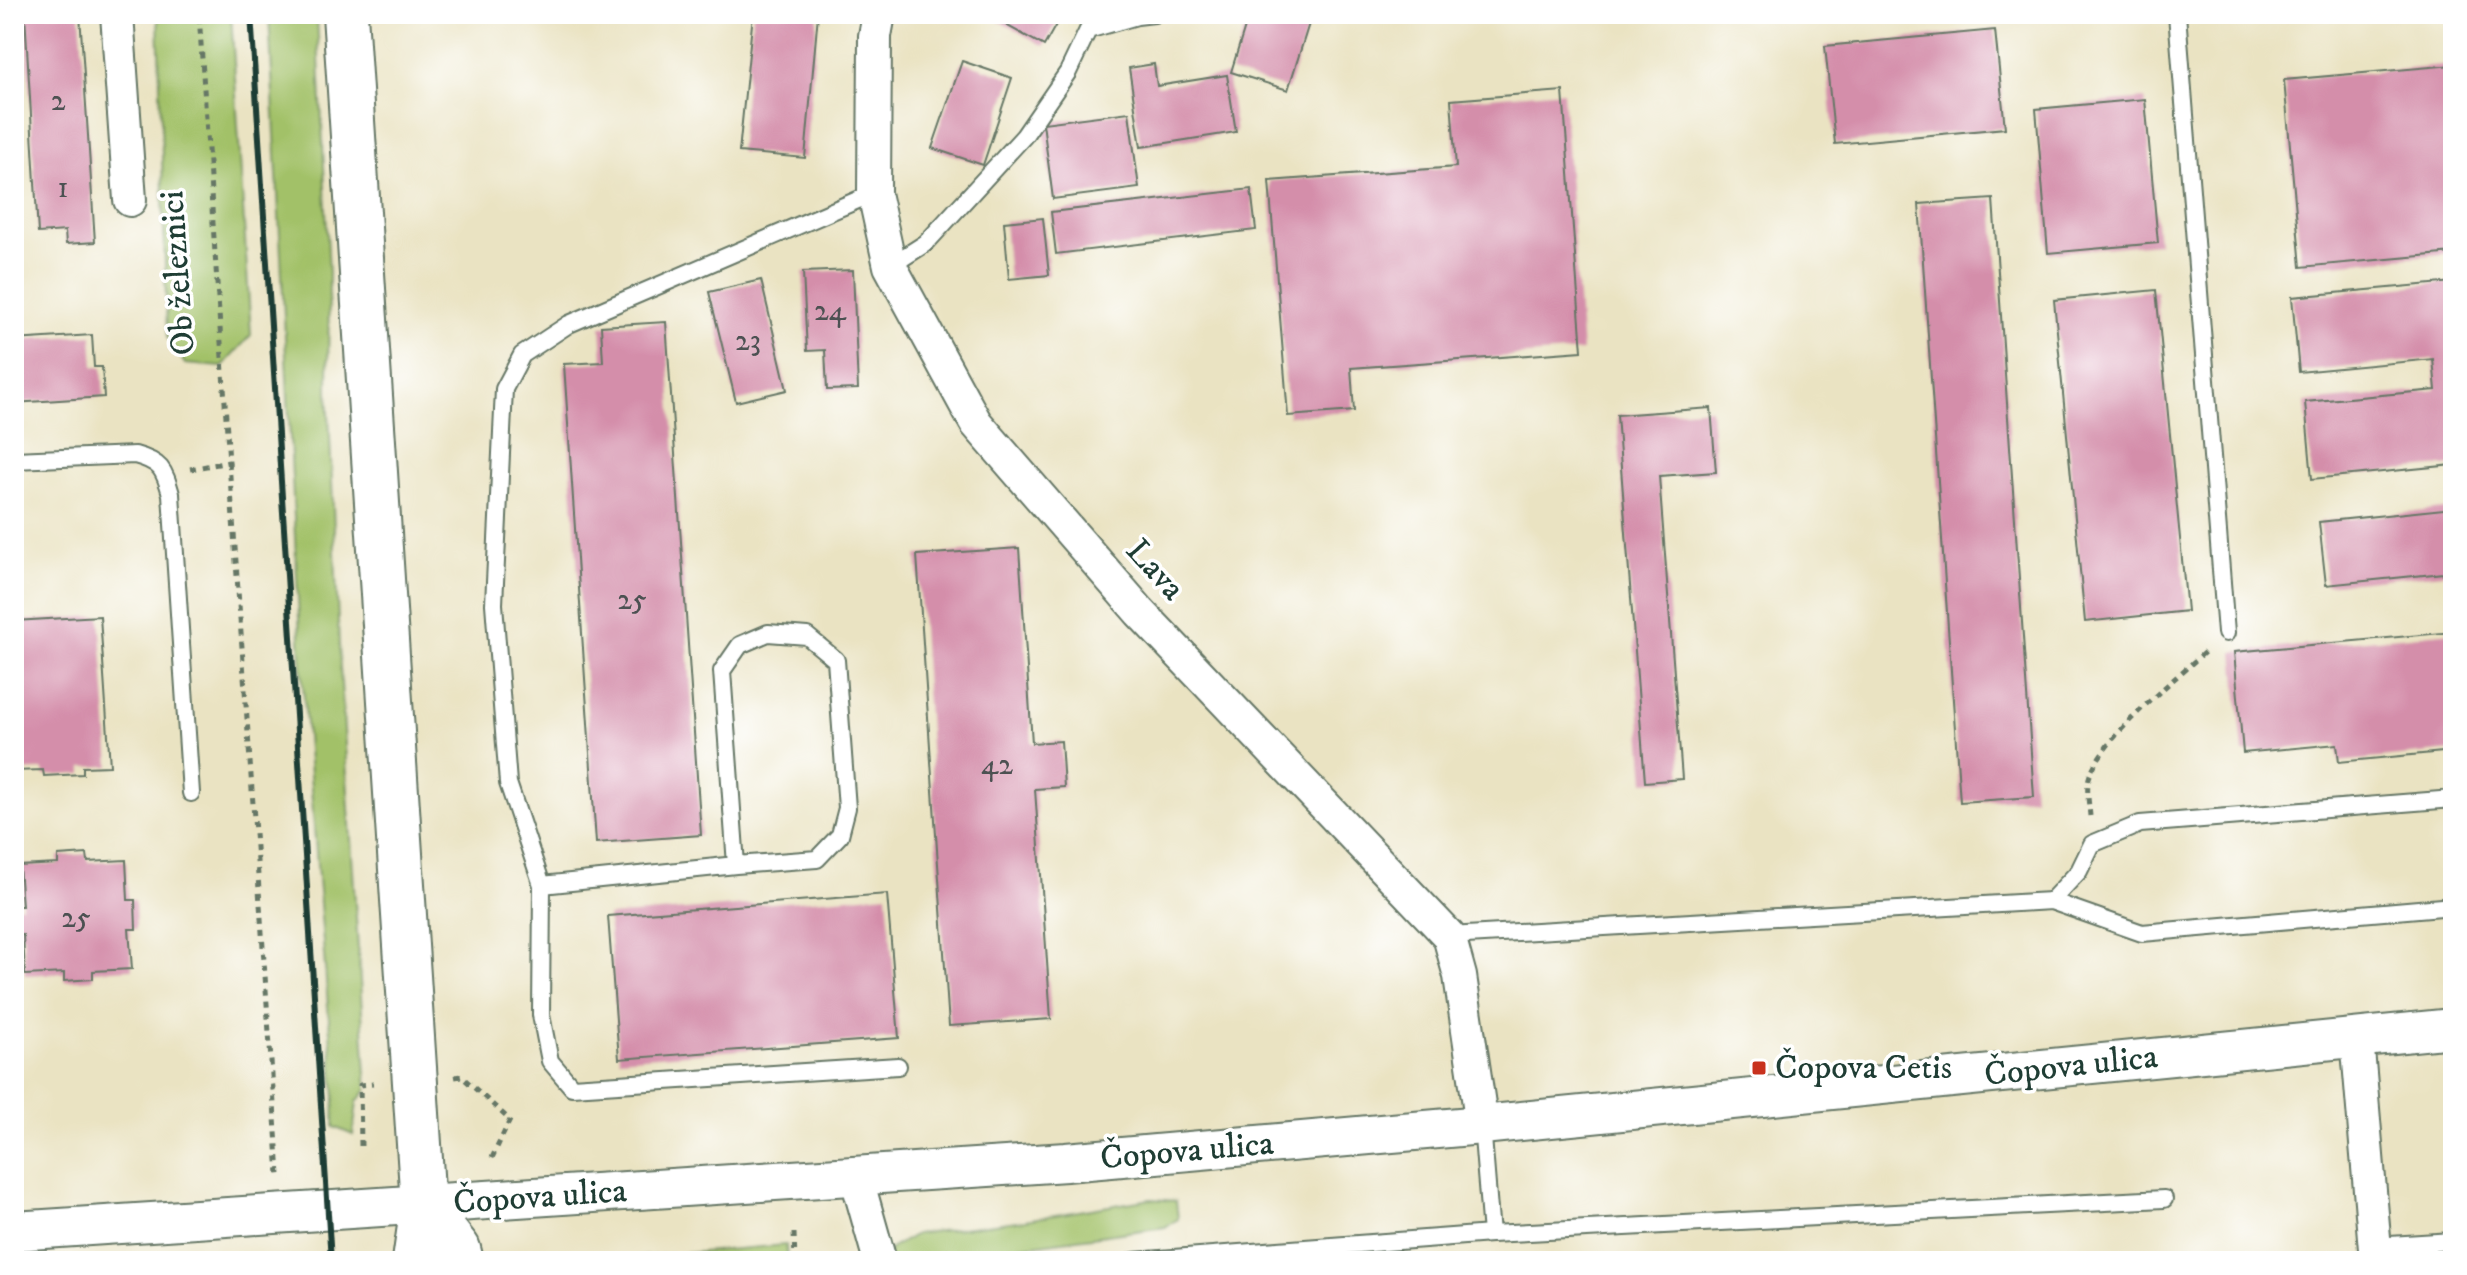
<svg xmlns="http://www.w3.org/2000/svg" width="2467" height="1275" viewBox="0 0 2467 1275" font-family="'IM FELL DW Pica',serif">
	<style>
		.green { fill: #a2c168; stroke: #607f4e; stroke-width: 2 }
		.building { fill: #d48eaa }
		.lines { fill: none; stroke-linecap: round; stroke-linejoin: round }
		.service-casing { stroke: #676; stroke-width: 20 }
		.minor-casing { stroke: #676; stroke-width: 36 }
		.tertiary-casing { stroke: #676; stroke-width: 42 }
		.primary-casing { stroke: #676; stroke-width: 48 }
		.path { stroke: #676; stroke-width: 5; stroke-dasharray: 6 6; stroke-linecap: butt }
		.service { stroke: #fff; stroke-width: 16 }
		.minor { stroke: #fff; stroke-width: 32 }
		.tertiary { stroke: #fff; stroke-width: 38 }
		.primary { stroke: #fff; stroke-width: 44 }
		.rail { stroke: #1f3d34; stroke-width: 6 }
		.poi-dot { fill: #c8321e; stroke: #fff; stroke-width: 3 }
		.labels { text-anchor: middle; dominant-baseline: central; stroke-width: 7; stroke-linejoin: round; paint-order: stroke }
		.number-label { font-size: 30px; fill: #4c5152 }
		.street-label { font-size: 34px; fill: #1f3d34; stroke: #fff }
		.poi-label { font-size: 34px; fill: #1f3d34; stroke: #fff; text-anchor: start }
	</style>
	<rect width="100%" height="100%" fill="#fff"/>
	<filter id="ink" filterUnits="userSpaceOnUse"><feTurbulence type="fractalNoise" baseFrequency=".0125" numOctaves="2"/><feDisplacementMap in="SourceGraphic" scale="16" xChannelSelector="R" yChannelSelector="G"/><feConvolveMatrix kernelMatrix="1 2 1 2 8 2 1 2 1" color-interpolation-filters="sRGB"/></filter>
	<filter id="wash" filterUnits="userSpaceOnUse"><feTurbulence type="fractalNoise" baseFrequency=".006" numOctaves="4" result="noise"/><feDisplacementMap in="SourceGraphic" scale="32" xChannelSelector="R" yChannelSelector="G"/><feGaussianBlur stdDeviation="1.8" result="paint"/><feColorMatrix in="noise" values="0 0 0 0 0 0 0 0 0 0 0 0 0 0 0 0 0 1.4 0 .05"/><feComposite in="paint" operator="in"/></filter>
	<g filter="url(#wash)">
		<rect width="100%" height="100%" fill="#eae3c2"/>
		<g class="green">
			<polygon points="158,14 231,14 251,335 222,367 185,364 167,337"/>
			<polygon points="269,14 317,14 329,274 328,390 340,667 367,1090 357,1102 353,1135 334,1127 335,1097 301,659"/>
			<polygon points="1151,1199 1176,1201 1178,1219 1165,1227 1018,1247 1014,1261 883,1261 890,1249 916,1234 1025,1220"/>
			<polygon points="786,1245 787,1261 593,1261"/>
		</g>
		<g id="blocks">
			<g class="building">
				<polygon points="25,14 80,14 95,242 66,244 65,231 38,233"/>
				<polygon points="753,14 818,14 805,158 739,152"/>
				<polygon points="986,14 1062,14 1044,46"/>
				<polygon points="1249,14 1312,14 1288,90 1231,72"/>
				<polygon points="1995,30 2005,128 1835,144 1825,46"/>
				<polygon points="962,61 1012,78 983,165 932,148"/>
				<polygon points="1154,64 1157,86 1227,75 1236,132 1141,147 1129,68"/>
				<polygon points="2453,65 2453,253 2301,267 2284,80"/>
				<polygon points="1563,91 1582,351 1351,368 1354,411 1288,416 1269,181 1456,167 1451,100"/>
				<polygon points="2145,99 2158,243 2048,253 2036,109"/>
				<polygon points="1129,112 1139,188 1053,199 1043,123"/>
				<polygon points="1251,189 1256,230 1056,254 1051,212"/>
				<polygon points="1993,199 2034,797 1960,802 1919,204"/>
				<polygon points="1043,218 1049,275 1009,279 1004,222"/>
				<polygon points="853,270 858,389 827,390 825,350 807,351 803,272"/>
				<polygon points="761,280 787,390 736,402 709,292"/>
				<polygon points="2453,282 2453,465 2312,479 2305,402 2436,390 2433,359 2299,372 2292,297"/>
				<polygon points="2156,290 2187,611 2085,622 2054,300"/>
				<polygon points="666,322 701,835 596,843 564,364 603,362 601,326"/>
				<polygon points="92,335 94,367 102,367 104,397 14,403 14,340"/>
				<polygon points="1711,408 1716,472 1659,476 1682,779 1645,782 1617,415"/>
				<polygon points="2453,508 2453,572 2326,585 2319,522"/>
				<polygon points="1019,548 1032,743 1061,741 1064,787 1035,789 1051,1019 949,1026 917,555"/>
				<polygon points="100,616 110,766 83,767 83,774 44,776 43,770 14,771 14,621"/>
				<polygon points="2453,632 2453,751 2339,762 2337,744 2243,753 2234,652"/>
				<polygon points="87,854 88,862 126,860 128,900 135,900 136,929 129,929 132,969 93,971 93,979 64,981 64,973 25,975 23,935 17,935 15,906 22,906 19,866 58,864 58,856"/>
				<polygon points="887,894 899,1038 619,1059 608,916"/>
			</g>
		</g>
	</g>
	<g filter="url(#ink)">
		<use href="#blocks" fill-opacity="0" stroke="#676" stroke-width="2"/>
		<g class="lines">
			<g class="service-casing">
				<g id="service">
					<polyline points="2177,14 2226,633"/>
					<polyline points="874,193 569,324 522,355 504,389 494,604 508,783 542,885 541,1015 550,1061 572,1087 898,1066"/>
					<polyline points="890,266 926,243 1024,136 1068,72 1088,30 1137,16 1154,14"/>
					<path d="M14 460 135 455C161 462 164 469 171 494L191 793"/>
					<polyline points="542,885 736,865 817,859 840,835 847,808 836,660 807,636 768,633 740,645 722,671 736,865"/>
					<polyline points="2051,901 2079,871 2092,844 2140,824 2453,799"/>
					<polyline points="1449,936 2051,901 2142,933 2453,906"/>
					<polyline points="1482,1125 1491,1234 2164,1199"/>
					<polyline points="2374,1246 2453,1241"/>
					<polyline points="1134,1261 1491,1234"/>
				</g>
			</g>
			<g class="minor-casing">
				<g id="minor">
					<polyline points="117,14 130,200"/>
					<polyline points="879,14 875,36 874,193 890,266 967,407 976,423 1140,612 1449,936 1460,976 1482,1125"/>
					<polyline points="2357,1038 2376,1261"/>
					<polyline points="856,1176 880,1261"/>
				</g>
			</g>
			<g class="tertiary-casing">
				<polyline id="tertiary" points="14,1231 1066,1162 1482,1125 2453,1028"/>
			</g>
			<g class="primary-casing">
				<g id="primary">
					<polyline points="345,14 423,1205 415,1261"/>
					<polyline points="423,1205 458,1249 461,1261"/>
				</g>
			</g>
			<g class="path">
				<polyline points="229,462 279,1175"/>
				<polyline points="190,469 229,462 199,14"/>
				<path d="M2090 816C2089 804 2086 789 2089 778 2101 738 2175 679 2207 650"/>
				<polyline points="455,1077 461,1076 510,1120 490,1162"/>
				<polyline points="361,1146 360,1085 373,1084"/>
				<polyline points="794,1233 795,1261"/>
				<polyline points="561,1254 563,1261"/>
			</g>
			<use href="#service" class="service"/>
			<use href="#minor" class="minor"/>
			<use href="#tertiary" class="tertiary"/>
			<use href="#primary" class="primary"/>
			<polyline class="rail" points="251,14 331,1261"/>
		</g>
	</g>
	<rect class="poi-dot" x="1751" y="1060" width="16" height="16" rx="4"/>
	<g class="labels">
		<g class="number-label">
			<text x="58" y="101">2</text>
			<text x="63" y="188">1</text>
			<text x="830" y="311">24</text>
			<text x="748" y="341">23</text>
			<text x="632" y="600">25</text>
			<text x="997" y="765">42</text>
			<text x="76" y="918">25</text>
		</g>
		<g class="street-label">
			<text transform="translate(178 273) rotate(-94)">Ob železnici</text>
			<text transform="translate(1155 570) rotate(48)">Lava</text>
			<text transform="translate(2071 1066) rotate(-6)">Čopova ulica</text>
			<text transform="translate(1187 1151) rotate(-5)">Čopova ulica</text>
			<text transform="translate(540 1197) rotate(-4)">Čopova ulica</text>
		</g>
		<g class="poi-label">
			<text x="1775" y="1068">Čopova Cetis</text>
		</g>
	</g>
	<rect width="2467" height="1275" fill="none" stroke="#fff" stroke-width="48"/>
</svg>
